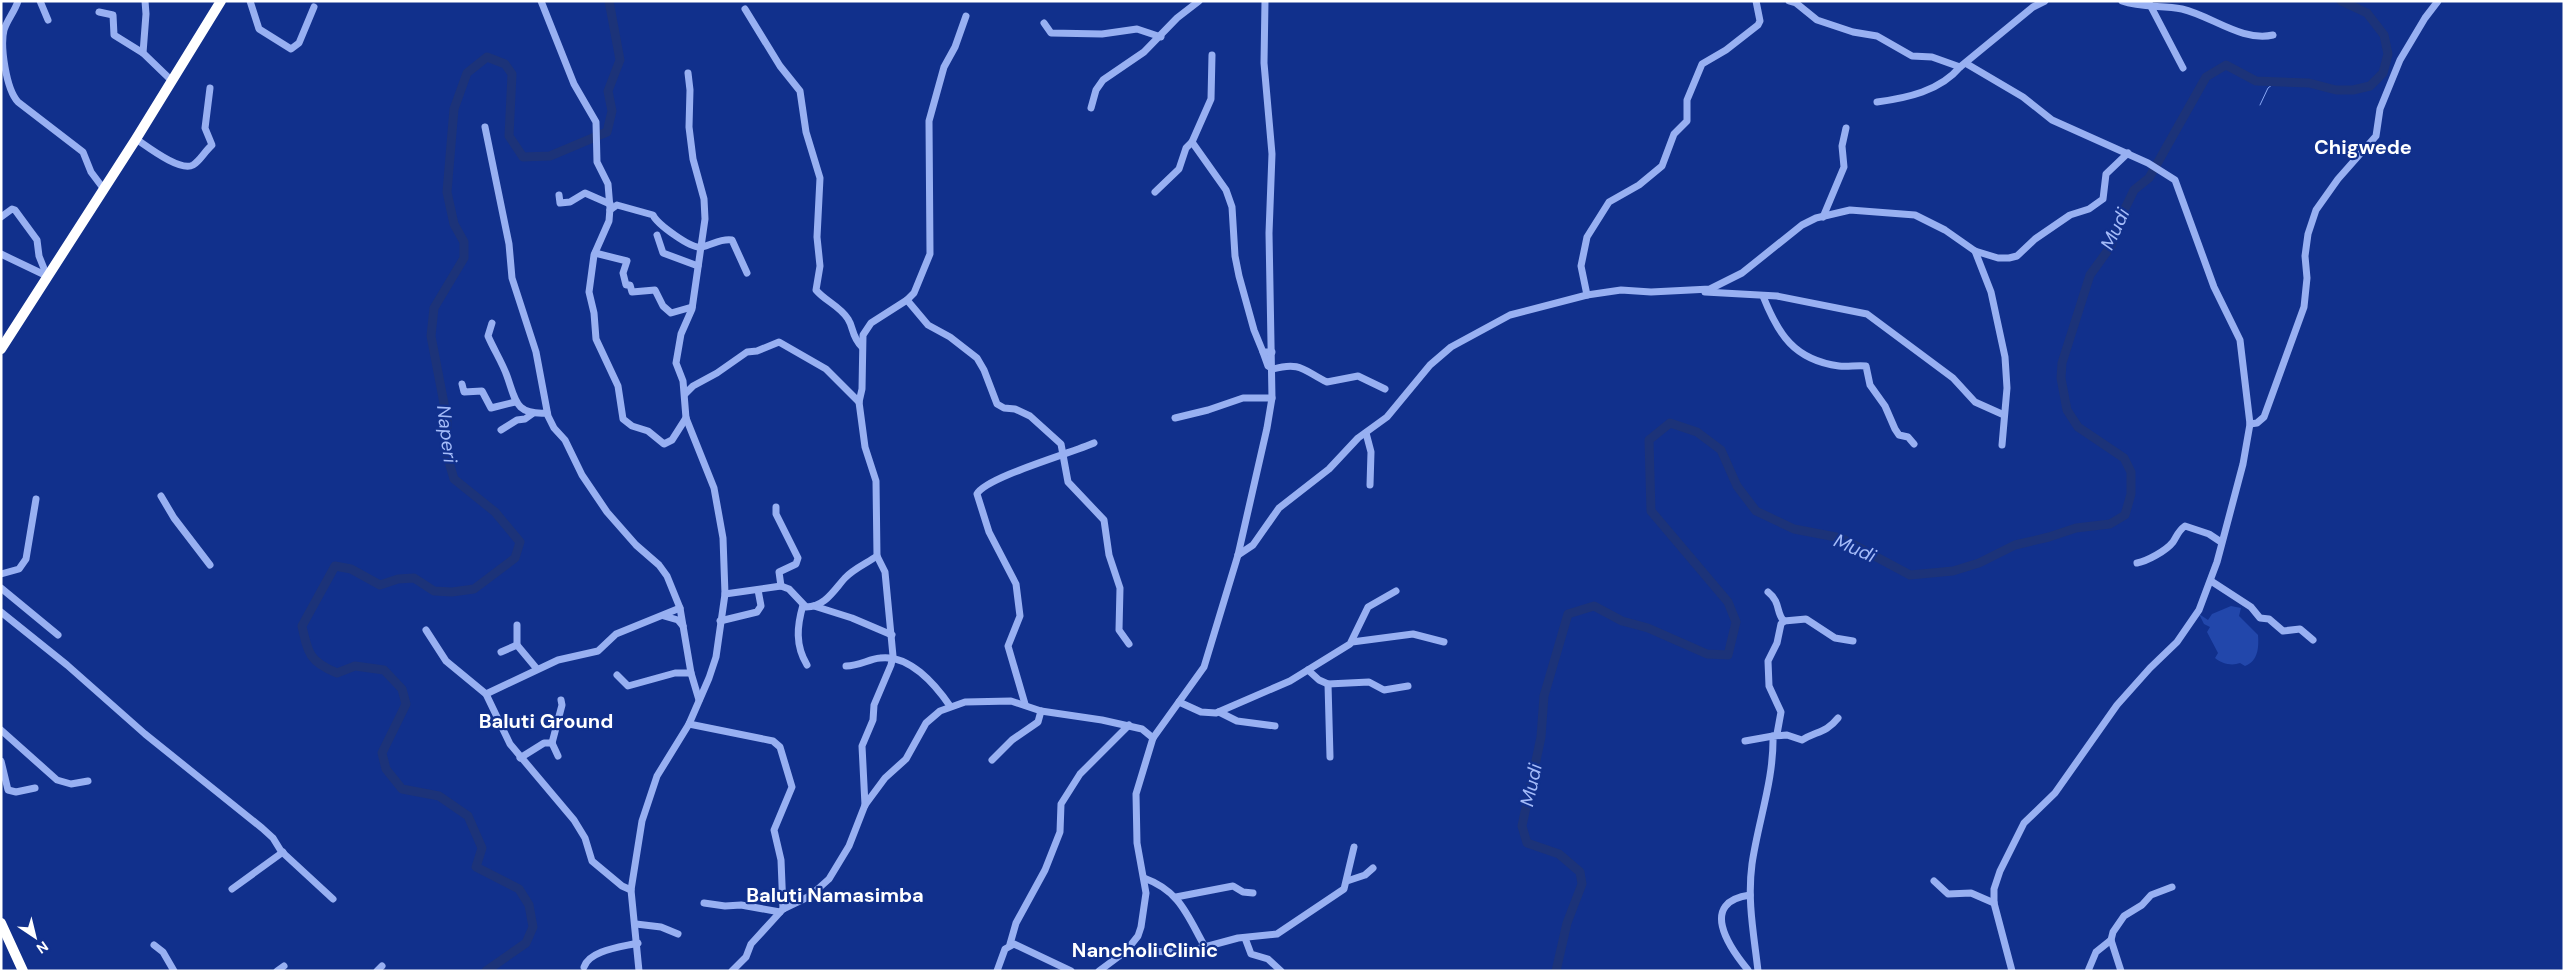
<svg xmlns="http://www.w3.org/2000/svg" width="2565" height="972" viewBox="0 0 2565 972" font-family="'DM Sans',sans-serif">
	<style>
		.green { fill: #2247ab }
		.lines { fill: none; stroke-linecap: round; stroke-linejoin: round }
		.stream { stroke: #89a8f5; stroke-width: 1 }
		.river { stroke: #1c3379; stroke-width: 9 }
		.minor { stroke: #98b0f2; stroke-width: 7 }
		.highway { stroke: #fff; stroke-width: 10 }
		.labels { text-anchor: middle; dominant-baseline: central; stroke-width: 4.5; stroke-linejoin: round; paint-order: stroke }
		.water-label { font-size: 19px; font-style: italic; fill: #a4bbf9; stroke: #11308c }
		.quarter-label { font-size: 20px; font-weight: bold; fill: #fff; stroke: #11308c }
	</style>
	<rect width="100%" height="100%" fill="#11308c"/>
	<path class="green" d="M2231 606 2241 608 2239 616 2258 635C2259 648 2258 661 2245 666L2240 663C2232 666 2222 664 2215 658L2218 653 2207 632 2210 627 2204 624 2199 614 2208 620 2212 614Z"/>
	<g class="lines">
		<polyline class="stream" points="2260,105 2268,88 2277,81"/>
		<g class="river">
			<path d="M486 971 526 943 533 927 529 905 519 889 476 867 482 848 468 816 439 796 402 789 386 769 382 753 406 704 402 689 384 670 355 666 337 673C310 662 308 654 302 626L335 566 351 569 380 585 398 579 414 578 434 591 452 592 474 589 515 558 520 542 495 512 454 479 446 452 447 419 431 336 434 308 464 258V242L454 224 447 192 454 109 467 73 487 57 505 64 512 74 509 136 523 157 550 156 607 132 612 111 608 91 620 60 609 1"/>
			<polyline points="1556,971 1567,923 1582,884 1580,872 1559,854 1527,843 1522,826 1541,737 1544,696 1568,614 1594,606 1622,621 1648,628 1707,654 1728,655 1736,622 1728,602 1651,511 1649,440 1670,423 1697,432 1721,450 1737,486 1756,511 1794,529 1841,538 1910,575 1953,571 1979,563 2015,545 2049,537 2076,528 2110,524 2125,515 2131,494 2131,472 2124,458 2078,427 2067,410 2061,378 2062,363 2090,275 2111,246 2117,225 2134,190 2149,178 2206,77 2226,65 2256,81 2309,83 2336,90 2353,90 2370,86 2383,73 2388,54 2384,35 2367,13 2341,1"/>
		</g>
		<g class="minor">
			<path d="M18 1C15 11 7 20 4 30 0 46 6 89 18 102L83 152 91 172 103 188"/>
			<polyline points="40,1 48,20"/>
			<polyline points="145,1 146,14 143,53 171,80"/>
			<polyline points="250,1 259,29 291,49 299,43 314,7"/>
			<polyline points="541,1 574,84 596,122 597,162 608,184 610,208 609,221 594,255 589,292 594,313 596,339 618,386 623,419 632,426 648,431 664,444 672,440 686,418"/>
			<polyline points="1789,1 1796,3 1817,20 1853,32 1877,36 1912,56 1932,57 1960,67 2033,7 2045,1"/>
			<path d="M2122 1C2141 8 2162 5 2182 9 2212 16 2242 42 2273 35"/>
			<polyline points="2148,1 2183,68"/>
			<path d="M745 9 780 66 800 91 806 132 820 178 817 237 820 266 816 290C825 301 840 306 848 319 854 328 851 336 862 347"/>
			<polyline points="99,12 113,15 114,35 143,53"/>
			<polyline points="1044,23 1051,33 1102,34 1137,29 1161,37"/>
			<polyline points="1212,55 1211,99 1192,142 1226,190 1232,207 1235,256 1239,276 1254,330 1263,352 1272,352"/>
			<polyline points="1967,64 2023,97 2052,120 2148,163 2175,180 2214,287 2240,340 2250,424 2243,464 2217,562 2199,610 2177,642 2150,668 2117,705 2055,793 2024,823 2000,871 1994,889 1994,903 2012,971"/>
			<path d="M1877 102C1907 98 1940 91 1960 67"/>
			<polyline points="1091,108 1096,90 1103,80 1144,52 1177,18 1199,1"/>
			<polyline points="485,127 509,244 512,278 536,352 548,416 554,428 565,440 582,475 607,512 636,545 659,565 667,576 680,608 691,673 699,700"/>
			<path d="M136 139C148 147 180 172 193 165 200 161 205 151 212 145L205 128 210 88"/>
			<polyline points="1155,192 1179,169 1186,148 1192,142"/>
			<polyline points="559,195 560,203 570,202 585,193 610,204"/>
			<path d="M610 210 617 205 653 215C657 224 691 249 701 247 712 245 721 238 732 240L747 273"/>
			<polyline points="1,217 12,209 15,210 37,240 39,256 47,276"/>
			<polyline points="1823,217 1844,167 1842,146 1846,128"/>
			<polyline points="657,235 663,253 698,266"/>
			<polyline points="1975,251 1991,292 2005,357 2007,388 2002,445"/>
			<polyline points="595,253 627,261 623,273 626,285 630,285 632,292 655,290 663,306 671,313 692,307"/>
			<polyline points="1,254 47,276"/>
			<polyline points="1705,292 1777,296 1867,314 1953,378 1975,402 2004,415"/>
			<polyline points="1587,295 1581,266 1587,237 1609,202 1639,185 1662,166 1674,134 1687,121 1687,100 1702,64 1726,50 1758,25 1760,21 1756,1"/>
			<path d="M1763 296C1778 334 1794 360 1839 366 1848 367 1857 365 1866 366L1870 385 1885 406 1895 429 1899 435 1908 437 1914 444"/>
			<polyline points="907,300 928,325 950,337 977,358 984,370 997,404 1004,408 1015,409 1030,416 1061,444 1068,482 1104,520 1109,555 1120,588 1119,630 1129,644"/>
			<path d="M492 323 488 336C494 350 502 362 507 376 516 401 515 415 547 413"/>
			<path d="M1263 352 1268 366 1273 369C1301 361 1304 371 1327 382L1358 376 1385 389"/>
			<polyline points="462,384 464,392 482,391 491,408 515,402"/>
			<polyline points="685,394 693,386 717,373 747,352 757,351 779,342 826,369 859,402"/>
			<polyline points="1175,418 1208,410 1243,398 1272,398"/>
			<polyline points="2250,424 2257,423 2264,417 2304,307 2307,278 2305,256 2308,234 2316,210 2338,179 2376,136 2380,109 2400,60 2425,18 2438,1"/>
			<polyline points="501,430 517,420 525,419 532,414"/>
			<polyline points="1366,433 1371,452 1370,485"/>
			<polyline points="161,496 174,518 210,565"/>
			<polyline points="776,507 776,514 798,558 796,564 779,572 781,586"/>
			<polyline points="1238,555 1253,545 1279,508 1329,469 1358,438 1387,417 1430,365 1451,347 1510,315 1587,295 1621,290 1651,292 1710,289 1742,273 1802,225 1816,218 1850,210 1915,215 1945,230 1975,251 1998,258 2009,258 2017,256 2035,239 2070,215 2089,209 2103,199 2106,174 2128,153"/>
			<path d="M2137 563C2147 561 2166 551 2173 542 2177 536 2178 531 2185 526L2209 534 2221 542"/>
			<polyline points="1,574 19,569 26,559 36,499"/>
			<polyline points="2211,581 2251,607 2260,618 2269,619 2283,631 2300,629 2313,640"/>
			<polyline points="1,588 58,635"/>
			<path d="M1768 592C1781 602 1776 614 1784 621"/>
			<path d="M725 594 781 586 789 589 806 607C825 607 834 590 845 578 853 569 867 563 877 556L876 481 865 447 859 402 862 389 863 335 871 323 907 300 914 293 930 254 929 121 944 67 955 47 966 16"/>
			<path d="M803 605C797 626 795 645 807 665"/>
			<polyline points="814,606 852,618 892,635"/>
			<polyline points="1,612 67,665 145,734 262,828 273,838 281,851 333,899"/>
			<polyline points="664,616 678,620 683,626"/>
			<polyline points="720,621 757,612 761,606 758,590"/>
			<polyline points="1784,621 1806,619 1835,638 1853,641"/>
			<polyline points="517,625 517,645 537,669"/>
			<polyline points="426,630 446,661 486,694 510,744 574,820 585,838 592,861 622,886 631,890"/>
			<polyline points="1352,642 1413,634 1444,642"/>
			<polyline points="501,652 517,645"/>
			<path d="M846 666C859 666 869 659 880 658 909 654 935 684 950 706"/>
			<polyline points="1308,670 1319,680 1328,684 1369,682 1384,690 1408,686"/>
			<polyline points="617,675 628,686 675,673 691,673"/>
			<polyline points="1328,684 1330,757"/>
			<polyline points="486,694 558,660 598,651 616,634 680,608"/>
			<polyline points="1179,702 1201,712 1216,713 1290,681 1350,644 1368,607 1396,591"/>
			<path d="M1025 704 1008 646 1020 616 1016 584 989 532 977 494C986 477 1072 453 1094 443"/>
			<polyline points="1219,712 1237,721 1275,726"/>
			<polyline points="689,724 773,741 780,747 792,787 774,830 781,860 783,909"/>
			<polyline points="1,730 57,780 71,784 88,781"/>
			<polyline points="1777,734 1781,712 1769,686 1768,661 1777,643 1781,624 1784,621"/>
			<polyline points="1745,741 1773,736"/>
			<polyline points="552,743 562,705 561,700"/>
			<polyline points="552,743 558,756"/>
			<polyline points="520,758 544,743 552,743"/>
			<polyline points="992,760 1012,740 1038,722 1041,711"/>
			<polyline points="1,761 8,790 16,792 35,788"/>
			<polyline points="865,805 862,746 873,720 874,705 891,665 893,656 885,572 877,556"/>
			<path d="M1144 878C1180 891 1187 915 1205 947"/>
			<polyline points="1347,881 1365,875 1373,868"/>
			<polyline points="1934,881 1948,894 1971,893 1994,903"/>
			<polyline points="232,889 283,852"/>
			<polyline points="1176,897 1233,886 1243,892 1253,893"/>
			<polyline points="704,903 725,906 741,905 780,912"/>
			<polyline points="636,924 661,927 678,934"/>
			<polyline points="1245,938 1251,954 1268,959 1281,971"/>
			<polyline points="1010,944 1016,923 1045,870 1060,832 1061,804 1080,774 1129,725"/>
			<polyline points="154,945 163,952 174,971"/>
			<polyline points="1126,951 1186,952 1238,938 1277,934 1344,889 1354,847"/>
			<path d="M584 967C589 950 622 947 638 943"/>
			<path d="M1748 970C1728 946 1699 902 1750 895"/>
			<polyline points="277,971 284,966"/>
			<polyline points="377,971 382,966"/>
			<polyline points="639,971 631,890 642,821 657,776 689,724 709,678 716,657 725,594 723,538 714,488 686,418 683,381 676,363 681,334 692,309 705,219 704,199 693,159 689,127 690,90 688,73"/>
			<polyline points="732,971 746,957 751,944 783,909 810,896 829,879 849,846 865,805 885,778 906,759 926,723 940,711 965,702 1011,701 1041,711 1102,720 1142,729 1153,738"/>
			<polyline points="997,971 1005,949 1014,944 1071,971"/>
			<polyline points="1099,971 1126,951 1138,936 1141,927 1146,893 1137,843 1136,794 1153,738 1204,667 1238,555 1267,428 1272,398 1269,233 1272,154 1264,63 1265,1"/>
			<path d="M1758 971C1754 935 1747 901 1752 864 1758 822 1774 780 1773 736L1787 735 1802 740C1817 731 1826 733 1838 718"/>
			<polyline points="2088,971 2096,952 2111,940"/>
			<polyline points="2121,971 2111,940 2113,932 2124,916 2142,905 2151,895 2172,887"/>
		</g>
		<g class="highway">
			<polyline points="1,349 136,139 221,1"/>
			<polyline points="1,923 23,971"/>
		</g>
	</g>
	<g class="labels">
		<g class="water-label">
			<text transform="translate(2115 229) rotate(-65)">Mudi</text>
			<text transform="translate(447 434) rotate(83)">Naperi</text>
			<text transform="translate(1855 548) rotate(24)">Mudi</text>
			<text transform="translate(1531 785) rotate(-78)">Mudi</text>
		</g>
		<g class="quarter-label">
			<text x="2363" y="147">Chigwede</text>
			<text x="546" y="721">Baluti Ground</text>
			<text x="835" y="895">Baluti Namasimba</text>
			<text x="1145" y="950">Nancholi Clinic</text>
		</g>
	</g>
	<rect width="2565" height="972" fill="none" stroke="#ffffff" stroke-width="5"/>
	<g transform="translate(35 937) rotate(145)" stroke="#11308c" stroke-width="4" paint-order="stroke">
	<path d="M0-4L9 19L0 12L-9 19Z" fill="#ffffff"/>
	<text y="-8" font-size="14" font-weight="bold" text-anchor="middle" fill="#ffffff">N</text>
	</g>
</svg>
